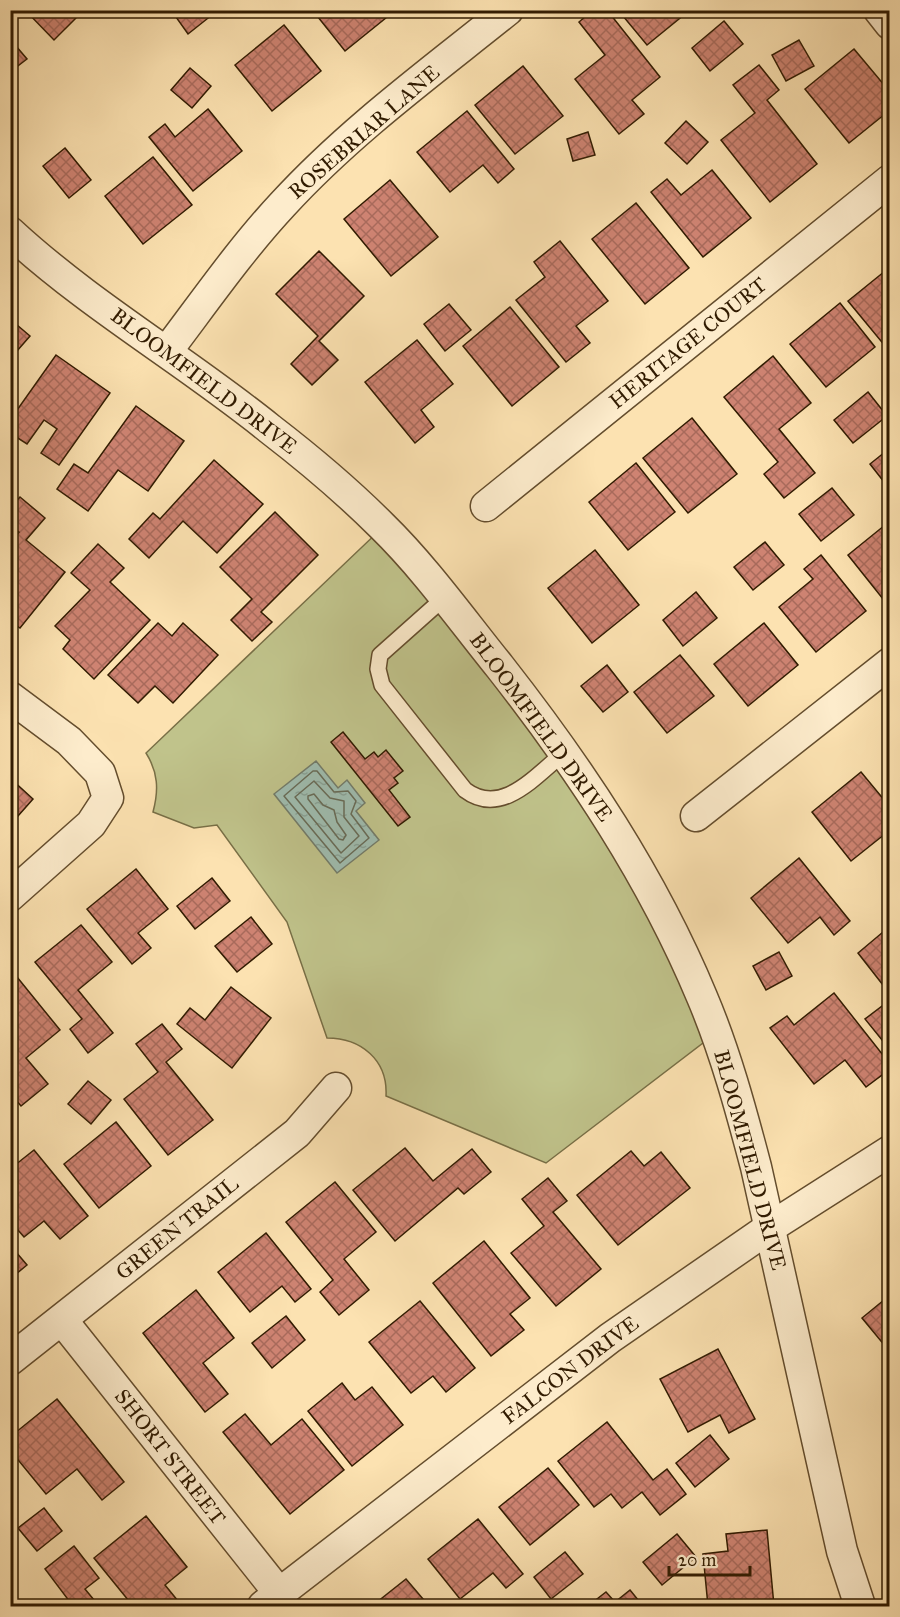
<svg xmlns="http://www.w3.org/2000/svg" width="900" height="1617" viewBox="0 0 900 1617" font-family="'IM FELL Great Primer',serif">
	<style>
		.park { fill: #c0c38b; stroke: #786f46; stroke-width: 1.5 }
		.water { fill: url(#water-ripples); stroke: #737c6a; stroke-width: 1.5 }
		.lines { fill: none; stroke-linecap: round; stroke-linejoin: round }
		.shore { stroke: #686c58; stroke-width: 1.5 }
		.building { fill: url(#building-cross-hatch); stroke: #311b01; stroke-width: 1.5 }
		.service-casing { stroke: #644d2d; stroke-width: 18 }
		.minor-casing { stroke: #644d2d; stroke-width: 33 }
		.service { stroke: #fdeccc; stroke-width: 15 }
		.minor { stroke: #fdeccc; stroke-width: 30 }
		.labels { text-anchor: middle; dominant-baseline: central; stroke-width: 4.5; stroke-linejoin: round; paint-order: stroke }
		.street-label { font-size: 21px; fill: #311b01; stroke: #fdeccc }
	</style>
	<defs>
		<pattern id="water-ripples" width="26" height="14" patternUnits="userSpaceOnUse" patternTransform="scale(1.5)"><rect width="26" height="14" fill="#9fbdb0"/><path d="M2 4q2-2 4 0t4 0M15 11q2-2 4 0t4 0" fill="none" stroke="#89a296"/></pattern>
		<pattern id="building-cross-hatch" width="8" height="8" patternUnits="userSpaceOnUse" patternTransform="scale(1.5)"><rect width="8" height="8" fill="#ce8372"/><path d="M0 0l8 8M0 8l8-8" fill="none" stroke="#a86a5b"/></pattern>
	</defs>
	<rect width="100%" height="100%" fill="#fce2b1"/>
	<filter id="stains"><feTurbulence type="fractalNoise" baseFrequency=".00333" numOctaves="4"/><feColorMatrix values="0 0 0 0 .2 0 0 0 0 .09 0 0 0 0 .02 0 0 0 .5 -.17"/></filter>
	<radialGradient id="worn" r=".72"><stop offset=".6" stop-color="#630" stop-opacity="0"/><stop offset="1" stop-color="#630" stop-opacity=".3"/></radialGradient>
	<path class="park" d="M383 527 529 703 716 1033 546 1163 386 1096C388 1060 361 1038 327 1038L287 922 217 825 194 828 153 812C159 790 158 772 146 753Z"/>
	<polygon class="water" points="316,761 338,788 347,780 365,803 356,811 379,840 337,873 274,794"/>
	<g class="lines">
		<g class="shore">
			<polygon points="313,771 317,771 334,792 348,791 356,801 351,814 369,838 340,863 284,796"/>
			<polygon points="314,781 330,798 344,801 344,817 359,836 341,853 295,797"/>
			<polygon points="314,794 323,805 334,810 337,822 346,835 343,840 339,839 308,799 308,796"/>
		</g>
	</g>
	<g class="building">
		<polygon points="25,10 69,10 76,18 54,40"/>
		<polygon points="171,10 217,10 217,11 188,34"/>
		<polygon points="316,10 391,10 392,13 345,51 314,12"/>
		<polygon points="593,10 607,10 660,77 632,100 644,114 619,134 575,79 605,55 579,22"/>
		<polygon points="618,10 690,10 647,45"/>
		<polygon points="724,21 743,44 710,71 692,48"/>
		<polygon points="284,25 321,71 272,111 235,65"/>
		<polygon points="10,39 27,59 10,72"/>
		<polygon points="799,40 814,66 786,81 772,55"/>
		<polygon points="854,49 890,92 890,110 849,143 805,89"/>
		<polygon points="759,65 779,90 767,100 817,164 770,202 721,140 755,113 733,85"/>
		<polygon points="523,66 563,116 515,154 475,105"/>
		<polygon points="190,68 211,86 192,108 171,90"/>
		<polygon points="208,109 242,151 193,191 149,137 165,124 175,137"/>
		<polygon points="467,111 514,169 498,183 483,165 450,192 417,152"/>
		<polygon points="686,121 708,142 687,164 665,143"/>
		<polygon points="588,132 595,155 573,161 567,139"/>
		<polygon points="65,148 91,180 69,198 43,166"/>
		<polygon points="153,157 192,205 143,244 105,196"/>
		<polygon points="712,170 751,218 703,257 651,192 667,179 681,195"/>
		<polygon points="390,180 438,237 391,276 344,219"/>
		<polygon points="636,203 689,268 645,304 592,239"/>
		<polygon points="560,241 608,301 576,326 590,343 566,362 516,300 545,277 534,262"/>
		<polygon points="319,251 364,296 319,341 338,360 312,385 291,364 318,336 276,294"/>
		<polygon points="890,267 890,352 848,301"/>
		<polygon points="840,303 875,347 826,387 790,344"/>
		<polygon points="449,304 471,330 445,351 424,324"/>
		<polygon points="510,307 559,367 512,406 463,346"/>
		<polygon points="10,319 30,336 10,359"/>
		<polygon points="417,340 453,384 421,410 434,427 415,443 365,382"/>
		<polygon points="56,355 110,393 59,465 41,453 57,429 44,420 27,444 10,433 10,420"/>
		<polygon points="773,356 811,403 779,429 815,473 784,498 764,474 778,462 724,397"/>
		<polygon points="868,392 887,416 853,443 834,420"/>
		<polygon points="136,406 184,441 148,491 118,470 88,511 57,489 74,464 88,473"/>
		<polygon points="692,418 737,474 688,513 643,458"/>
		<polygon points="890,448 890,486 888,487 870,464"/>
		<polygon points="214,460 263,504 217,553 183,521 149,558 129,539 153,513 160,519"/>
		<polygon points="636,463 675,512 628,550 589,502"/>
		<polygon points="832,488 854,515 821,541 799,514"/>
		<polygon points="20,497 45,518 26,540 65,572 20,628 10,621 10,543 19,532 10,525 10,508"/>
		<polygon points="275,512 318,555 261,612 272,622 252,641 231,620 252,599 220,567"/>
		<polygon points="890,521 890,594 883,599 848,555"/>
		<polygon points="765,542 784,565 753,590 734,567"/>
		<polygon points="98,544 124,568 110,582 150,620 94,679 63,649 70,640 55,626 90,590 71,573"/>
		<polygon points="595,550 639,605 592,643 548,588"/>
		<polygon points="821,555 866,611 816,652 779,607 813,579 804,569"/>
		<polygon points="696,592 717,618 683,646 663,620"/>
		<polygon points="158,623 172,636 183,623 218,655 173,703 155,686 138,703 108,675"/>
		<polygon points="764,623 798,665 748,706 714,664"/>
		<polygon points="680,655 714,696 667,733 634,692"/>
		<polygon points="607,665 628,692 603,712 581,686"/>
		<polygon points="343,732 365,759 374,752 378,757 386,750 403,771 394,778 398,783 389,790 410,817 398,826 331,742"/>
		<polygon points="861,772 890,807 890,830 851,861 812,812"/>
		<polygon points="10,778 33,799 10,825"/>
		<polygon points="799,858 850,921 834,935 820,917 788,943 751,898"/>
		<polygon points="136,869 168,909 138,933 151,948 132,964 87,909"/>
		<polygon points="212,878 230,901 195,929 177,906"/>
		<polygon points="251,917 272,944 237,972 215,946"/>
		<polygon points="81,925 112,962 78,990 113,1033 88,1053 70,1029 82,1019 35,962"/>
		<polygon points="889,927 890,969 886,972 890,976 890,994 858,953"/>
		<polygon points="779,952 792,976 766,990 753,966"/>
		<polygon points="17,977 60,1030 26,1058 48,1084 21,1106 10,1093 10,1074 14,1071 10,1067 10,982"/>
		<polygon points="231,987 271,1018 232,1068 177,1024 190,1008 205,1020"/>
		<polygon points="834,993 890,1064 890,1069 866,1087 845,1060 814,1084 770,1028 787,1016 794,1025"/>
		<polygon points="890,1000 890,1050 865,1019"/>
		<polygon points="162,1024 182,1049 166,1062 213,1120 168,1155 124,1099 158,1072 136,1044"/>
		<polygon points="88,1081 111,1100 91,1124 68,1104"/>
		<polygon points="116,1122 151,1166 99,1208 64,1164"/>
		<polygon points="405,1148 433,1181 472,1149 491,1172 464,1194 458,1188 395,1241 353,1190"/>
		<polygon points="34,1150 88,1216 60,1239 44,1221 24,1237 10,1221 10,1169"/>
		<polygon points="631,1151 644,1166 661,1152 690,1188 618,1245 577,1195"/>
		<polygon points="548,1178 567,1201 553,1212 601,1269 556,1306 511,1253 544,1226 522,1199"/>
		<polygon points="335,1182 376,1232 344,1259 369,1290 339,1315 320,1292 333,1280 286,1222"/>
		<polygon points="266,1233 311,1289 295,1302 282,1286 250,1312 218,1272"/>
		<polygon points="484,1241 530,1298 510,1314 524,1330 491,1356 433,1283"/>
		<polygon points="10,1245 27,1265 10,1279"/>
		<polygon points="196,1290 234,1338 203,1363 228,1394 205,1412 143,1333"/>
		<polygon points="890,1295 890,1352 862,1318"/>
		<polygon points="420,1301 475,1368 446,1392 433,1376 411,1393 369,1342"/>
		<polygon points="286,1316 305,1340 272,1368 252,1343"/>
		<polygon points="718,1349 755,1419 729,1433 720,1415 688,1432 660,1379"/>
		<polygon points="342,1383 355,1400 372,1387 403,1425 352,1466 308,1411"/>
		<polygon points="57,1399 124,1482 102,1500 77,1469 46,1494 10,1450 10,1437"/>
		<polygon points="245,1414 271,1445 302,1419 344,1470 290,1514 223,1432"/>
		<polygon points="607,1422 653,1480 667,1469 686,1494 660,1515 642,1492 622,1508 611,1494 594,1507 558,1461"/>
		<polygon points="710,1435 729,1459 695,1487 676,1463"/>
		<polygon points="548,1468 579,1505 530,1545 499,1507"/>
		<polygon points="44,1508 62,1531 37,1551 18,1528"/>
		<polygon points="146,1516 187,1567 165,1585 178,1601 172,1606 133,1606 94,1558"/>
		<polygon points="478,1519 523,1574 506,1588 493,1573 460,1599 428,1559"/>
		<polygon points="767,1530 774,1606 708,1606 703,1554 728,1551 726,1534"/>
		<polygon points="677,1534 696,1557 662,1585 643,1562"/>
		<polygon points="74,1546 99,1578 85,1589 99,1606 64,1606 70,1602 45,1569"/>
		<polygon points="565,1552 583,1574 551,1599 534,1577"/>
		<polygon points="406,1579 429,1606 372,1606"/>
		<polygon points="630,1590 643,1606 588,1606 606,1592 615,1602"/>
	</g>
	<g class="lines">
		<g class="service-casing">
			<path id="service" d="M444 598 380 655 378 669 382 685 465 790C502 818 536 775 565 752"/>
		</g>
		<g class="minor-casing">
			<g id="minor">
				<polyline points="879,10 890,24"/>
				<path d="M10 232C90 306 186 361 270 429 309 459 347 491 382 526 425 568 462 620 500 667 580 769 652 877 702 997 725 1051 741 1110 756 1167L842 1551 860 1606"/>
				<path d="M167 351C205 301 241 249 283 204 350 131 431 72 508 10"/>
				<polyline points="486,506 890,180"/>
				<polyline points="10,697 69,741 100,773 108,798 91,824 10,896"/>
				<polyline points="696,816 890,663"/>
				<polyline points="62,1320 279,1593"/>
				<polyline points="10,1360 297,1133 336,1088"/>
				<polyline points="263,1606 610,1338 769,1228 890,1151"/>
			</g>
		</g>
		<use href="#service" class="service"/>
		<use href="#minor" class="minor"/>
	</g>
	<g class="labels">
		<g class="street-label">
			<text transform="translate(364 132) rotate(-41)">ROSEBRIAR LANE</text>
			<text transform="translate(688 343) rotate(-39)">HERITAGE COURT</text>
			<text transform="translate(204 381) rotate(37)">BLOOMFIELD DRIVE</text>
			<text transform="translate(541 727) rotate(54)">BLOOMFIELD DRIVE</text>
			<text transform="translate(750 1160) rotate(75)">BLOOMFIELD DRIVE</text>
			<text transform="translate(177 1228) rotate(-39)">GREEN TRAIL</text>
			<text transform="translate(570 1370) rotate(-37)">FALCON DRIVE</text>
			<text transform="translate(170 1457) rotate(52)">SHORT STREET</text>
		</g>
	</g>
	<rect width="900" height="1617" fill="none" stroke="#fce2b1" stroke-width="36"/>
	<rect x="12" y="12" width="876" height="1593" fill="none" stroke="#311b01" stroke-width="3"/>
	<rect x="18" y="18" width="864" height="1581" fill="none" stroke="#311b01" stroke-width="1.5"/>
	<path d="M669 1566v9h81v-9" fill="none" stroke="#311b01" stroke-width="3"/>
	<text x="678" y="1566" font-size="18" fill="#311b01" stroke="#fdeccc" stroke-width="4.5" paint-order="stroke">20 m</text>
	<rect width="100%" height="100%" filter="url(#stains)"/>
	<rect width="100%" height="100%" fill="url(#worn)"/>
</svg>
